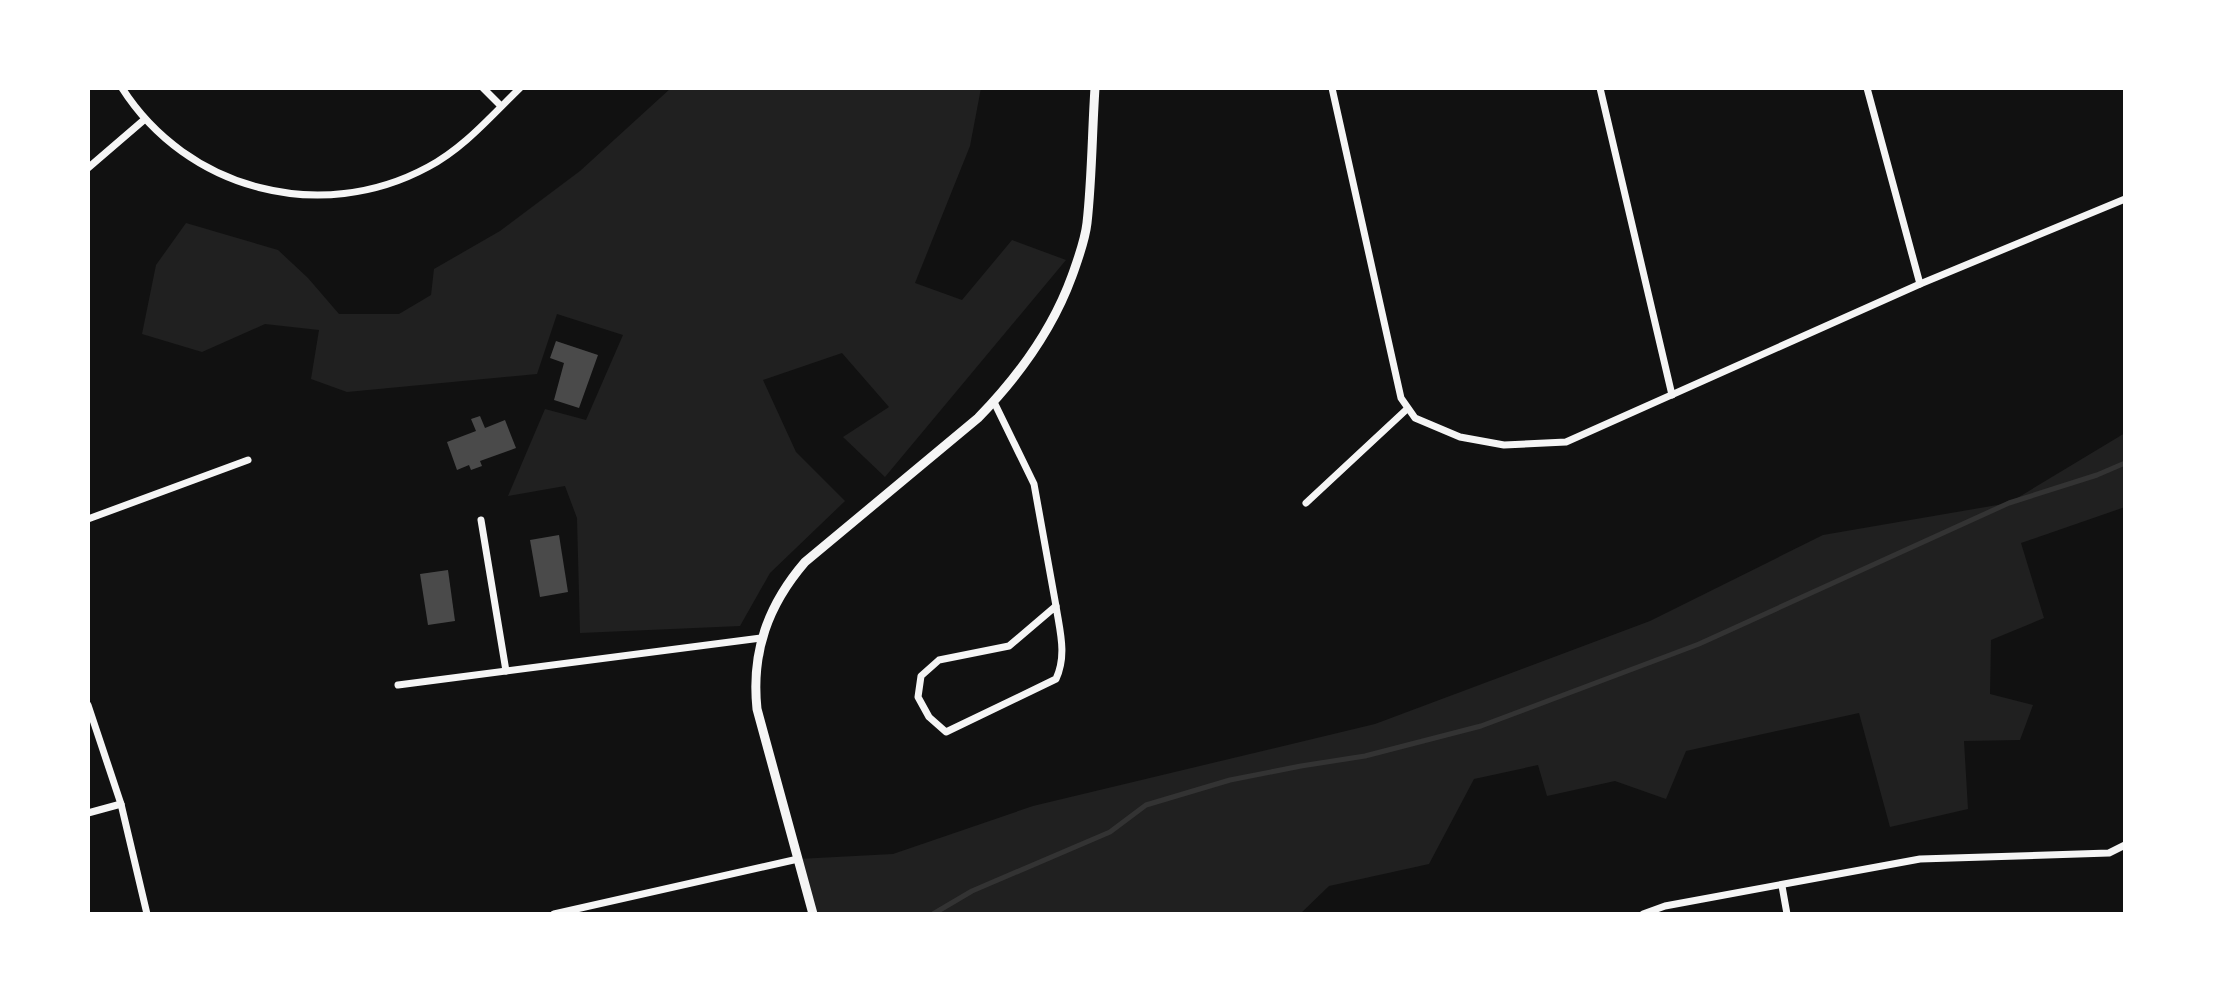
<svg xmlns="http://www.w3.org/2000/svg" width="2213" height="1002" viewBox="0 0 2213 1002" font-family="'Alegreya Sans',sans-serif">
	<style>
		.green { fill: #202020 }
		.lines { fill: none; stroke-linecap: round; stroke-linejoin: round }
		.stream { stroke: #333; stroke-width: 5 }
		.building { fill: #4a4a4a }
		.minor { stroke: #f5f5f5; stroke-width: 7 }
		.tertiary { stroke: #f5f5f5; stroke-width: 9 }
	</style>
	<rect width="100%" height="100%" fill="#111"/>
	<g class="green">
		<polygon points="671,88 981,88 970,146 915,283 962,300 1012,240 1066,260 885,477 843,437 889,407 842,353 763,380 796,452 845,501 770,573 740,626 580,633 577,518 565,486 508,496 545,409 586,420 623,335 557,314 537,374 347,392 311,379 319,330 265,324 202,352 142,334 156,265 186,223 278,250 308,278 339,314 399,314 431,295 434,269 500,231 580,171"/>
		<polygon points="2125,433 2125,507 2021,543 2044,618 1991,640 1990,694 2033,705 2020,740 1964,741 1968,809 1890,827 1859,713 1686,751 1666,799 1615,781 1547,796 1538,765 1474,779 1429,864 1329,886 1300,914 813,914 798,859 893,854 1033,806 1375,724 1650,621 1823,535 2009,503"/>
	</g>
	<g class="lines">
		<polyline class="stream" points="933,914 972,891 1110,832 1146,805 1230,780 1301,766 1365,756 1481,726 1699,644 2009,503 2097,475 2125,463"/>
	</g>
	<g class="building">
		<polygon points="556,341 598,355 579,408 554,400 564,363 550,358"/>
		<polygon points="480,416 485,428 505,420 516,448 480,461 482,466 471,470 469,465 457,470 447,442 476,431 471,419"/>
		<polygon points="559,535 568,592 540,597 530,540"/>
		<polygon points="448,570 455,621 428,625 420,574"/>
	</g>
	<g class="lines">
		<g class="minor">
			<path d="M122 88C187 190 321 225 428 167 464 148 491 116 520 88"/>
			<polyline points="483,88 501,106"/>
			<polyline points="1332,88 1401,398 1415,418 1460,437 1504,445 1566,442 1920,284 2125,199"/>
			<polyline points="1600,88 1672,395"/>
			<polyline points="1867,88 1920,284"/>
			<polyline points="88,168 145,119"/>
			<polyline points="994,402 1034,484 1056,606"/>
			<polyline points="1306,503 1407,409"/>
			<polyline points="88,519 248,460"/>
			<polyline points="481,520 506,671"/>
			<path d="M1056 606C1060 632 1067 655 1056 679L946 732 929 717 918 697 921 676 939 660 1009 646Z"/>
			<polyline points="398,685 761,638"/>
			<polyline points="88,705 121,804 147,914"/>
			<polyline points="88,813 121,804"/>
			<polyline points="1782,886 1787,914"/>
			<polyline points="554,914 798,859"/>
			<polyline points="1643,914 1665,906 1920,859 2109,853 2125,845"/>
		</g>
		<path class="tertiary" d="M813 914 757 709C751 652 768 605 805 562L978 418C1019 376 1052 331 1072 276 1078 259 1085 241 1087 223 1092 178 1092 133 1095 88"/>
	</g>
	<rect width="2213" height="1002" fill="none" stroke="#ffffff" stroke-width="180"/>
</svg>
